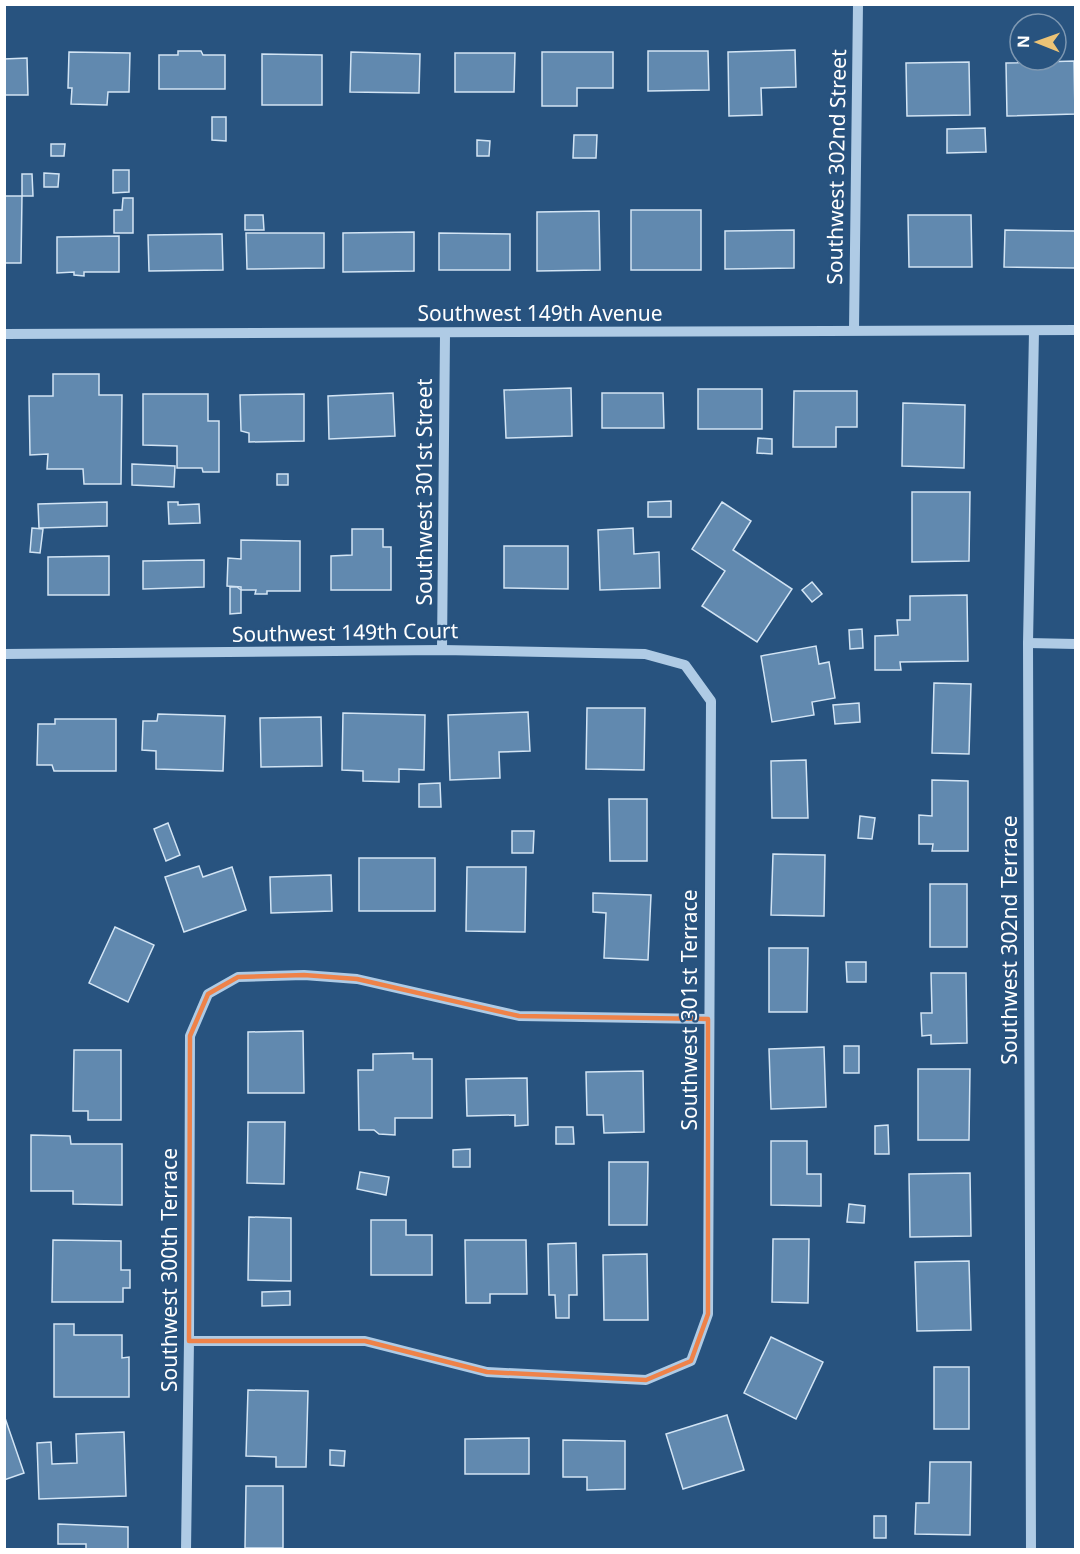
<svg xmlns="http://www.w3.org/2000/svg" width="1080" height="1554" viewBox="0 0 1080 1554" font-family="'Noto Sans',sans-serif">
	<style>
		.building { fill: #6189af; stroke: #d2e4f4; stroke-width: 1.5 }
		.lines { fill: none; stroke-linecap: round; stroke-linejoin: round }
		.minor { stroke: #afcbe5; stroke-width: 10 }
		.marked { fill: none; stroke: #ee8249; stroke-width: 4.5; stroke-linejoin: round }
		.labels { text-anchor: middle; dominant-baseline: central; stroke-width: 4.5; stroke-linejoin: round; paint-order: stroke }
		.street-label { font-size: 21px; fill: #fff; stroke: #28537f }
	</style>
	<rect width="100%" height="100%" fill="#28537f"/>
	<g class="building">
		<polygon points="795,50 796,87 761,88 762,115 729,116 728,52"/>
		<polygon points="178,51 201,51 203,55 225,55 225,89 159,89 159,55 178,55"/>
		<polygon points="648,51 708,51 709,90 648,91"/>
		<polygon points="69,52 130,53 129,92 108,92 107,105 71,104 72,88 68,88"/>
		<polygon points="351,52 420,54 419,93 350,92"/>
		<polygon points="542,52 613,52 613,88 577,88 577,106 542,106"/>
		<polygon points="455,53 515,53 514,92 455,92"/>
		<polygon points="262,54 322,55 322,105 262,105"/>
		<polygon points="27,58 28,95 4,95 4,59"/>
		<polygon points="1074,61 1075,114 1007,116 1006,63"/>
		<polygon points="969,62 970,115 907,116 906,63"/>
		<polygon points="212,117 226,117 226,141 212,140"/>
		<polygon points="985,128 986,152 947,153 947,129"/>
		<polygon points="574,135 597,135 596,158 573,158"/>
		<polygon points="477,140 490,141 489,156 477,156"/>
		<polygon points="51,144 65,144 64,156 51,156"/>
		<polygon points="113,170 129,170 129,192 113,193"/>
		<polygon points="44,173 59,174 58,187 44,187"/>
		<polygon points="22,174 32,174 33,196 22,196"/>
		<polygon points="4,196 22,196 21,263 4,263"/>
		<polygon points="123,198 133,198 133,233 114,233 114,210 122,210"/>
		<rect x="631" y="210" width="70" height="60"/>
		<polygon points="599,211 600,270 537,271 537,212"/>
		<polygon points="245,215 263,215 264,230 245,230"/>
		<polygon points="908,215 971,215 972,267 909,267"/>
		<polygon points="794,230 794,268 725,269 725,231"/>
		<polygon points="1005,230 1076,231 1075,268 1004,267"/>
		<polygon points="414,232 414,271 343,272 343,233"/>
		<polygon points="246,233 324,233 324,268 247,269"/>
		<polygon points="439,233 510,234 510,270 439,270"/>
		<polygon points="222,234 223,270 149,271 148,235"/>
		<polygon points="119,236 119,272 84,272 84,276 74,275 74,272 57,273 57,237"/>
		<polygon points="53,374 99,374 99,395 122,395 121,484 84,484 83,469 47,469 48,454 30,455 29,396 53,396"/>
		<polygon points="571,388 572,436 506,438 504,390"/>
		<rect x="698" y="389" width="64" height="40"/>
		<polygon points="794,391 857,391 857,427 836,427 836,447 793,447"/>
		<polygon points="393,393 395,436 329,439 328,396"/>
		<polygon points="602,393 663,393 664,428 602,428"/>
		<polygon points="143,394 208,394 208,421 219,421 219,472 203,472 202,468 177,468 177,446 143,445"/>
		<polygon points="304,394 304,441 249,442 249,433 241,431 240,395"/>
		<polygon points="903,403 965,405 964,468 902,466"/>
		<polygon points="758,438 772,439 772,454 757,453"/>
		<polygon points="132,464 175,466 174,487 132,485"/>
		<rect x="277" y="474" width="11" height="11"/>
		<polygon points="912,492 970,492 969,561 912,562"/>
		<polygon points="671,501 671,517 648,517 648,502"/>
		<polygon points="107,502 107,526 39,528 38,504"/>
		<polygon points="168,502 178,502 178,505 199,504 200,523 169,524"/>
		<polygon points="722,502 751,521 733,550 792,589 757,642 702,606 725,571 692,549"/>
		<polygon points="32,528 43,529 40,553 30,552"/>
		<polygon points="633,528 634,554 659,552 660,588 600,590 598,530"/>
		<polygon points="352,529 383,529 383,547 391,547 391,590 331,590 331,556 352,555"/>
		<polygon points="241,540 300,541 300,591 267,591 267,594 255,594 256,590 241,590 241,587 227,586 228,558 241,559"/>
		<polygon points="504,546 568,546 568,589 504,588"/>
		<polygon points="109,556 109,595 48,595 48,557"/>
		<polygon points="204,560 204,587 143,589 143,561"/>
		<polygon points="812,582 822,594 812,602 802,590"/>
		<polygon points="230,587 237,587 241,590 241,613 230,614"/>
		<polygon points="967,595 968,661 900,662 901,670 875,670 875,636 898,635 897,620 910,620 910,596"/>
		<polygon points="862,629 863,648 850,649 849,630"/>
		<polygon points="816,646 819,664 829,662 835,698 812,702 814,715 772,722 761,656"/>
		<polygon points="934,683 971,684 969,754 932,753"/>
		<polygon points="859,703 860,722 835,724 833,705"/>
		<polygon points="587,708 645,708 644,770 586,769"/>
		<polygon points="528,712 530,751 499,752 500,778 450,780 448,715"/>
		<polygon points="343,713 425,715 424,770 399,769 399,782 363,781 363,771 342,770"/>
		<polygon points="158,714 225,716 223,771 156,769 156,751 142,750 143,721 157,721"/>
		<polygon points="321,717 322,766 261,767 260,718"/>
		<polygon points="55,719 116,719 116,771 54,771 52,765 37,765 38,724 55,724"/>
		<polygon points="806,760 808,818 772,818 771,761"/>
		<polygon points="932,780 968,781 968,851 932,851 933,844 919,844 919,815 932,816"/>
		<polygon points="440,783 441,807 419,807 419,784"/>
		<polygon points="609,799 647,799 647,861 610,861"/>
		<polygon points="860,816 875,818 872,839 858,838"/>
		<polygon points="168,823 180,855 166,861 154,829"/>
		<polygon points="512,831 534,831 533,853 512,853"/>
		<polygon points="773,854 825,855 824,916 771,915"/>
		<rect x="359" y="858" width="76" height="53"/>
		<polygon points="199,866 203,877 232,867 246,910 184,932 165,877"/>
		<polygon points="467,867 526,867 525,932 466,931"/>
		<polygon points="331,875 332,911 271,913 270,877"/>
		<rect x="930" y="884" width="37" height="63"/>
		<polygon points="593,893 651,895 648,960 604,958 606,913 593,912"/>
		<polygon points="115,927 154,945 128,1002 89,983"/>
		<polygon points="769,948 808,948 807,1012 769,1012"/>
		<polygon points="846,962 866,962 866,982 847,982"/>
		<polygon points="931,973 966,973 967,1043 931,1044 931,1035 922,1036 921,1013 932,1013"/>
		<polygon points="303,1031 304,1093 248,1093 248,1032"/>
		<rect x="844" y="1046" width="15" height="27"/>
		<polygon points="824,1047 826,1107 771,1109 769,1049"/>
		<polygon points="74,1050 121,1050 121,1120 88,1120 88,1111 73,1111"/>
		<polygon points="413,1053 413,1059 432,1059 432,1118 395,1118 395,1135 379,1134 374,1130 359,1130 358,1070 373,1070 373,1054"/>
		<polygon points="918,1069 970,1069 969,1140 918,1140"/>
		<polygon points="643,1071 644,1132 604,1133 603,1115 587,1115 586,1072"/>
		<polygon points="527,1078 528,1125 515,1126 515,1115 467,1116 466,1079"/>
		<polygon points="248,1122 285,1122 284,1184 247,1183"/>
		<polygon points="888,1125 889,1154 875,1154 875,1126"/>
		<polygon points="556,1127 573,1127 574,1144 556,1144"/>
		<polygon points="31,1135 70,1136 71,1144 122,1144 122,1205 73,1204 73,1191 31,1191"/>
		<polygon points="771,1141 807,1141 807,1174 821,1174 821,1206 771,1205"/>
		<polygon points="470,1149 470,1167 453,1167 453,1150"/>
		<polygon points="609,1162 648,1162 647,1225 609,1225"/>
		<polygon points="360,1172 389,1177 386,1195 357,1189"/>
		<polygon points="970,1173 971,1236 910,1237 909,1174"/>
		<polygon points="849,1204 865,1206 864,1223 847,1222"/>
		<polygon points="249,1217 291,1218 291,1281 248,1280"/>
		<polygon points="371,1220 406,1220 406,1235 432,1235 432,1275 371,1275"/>
		<polygon points="773,1239 809,1239 808,1303 772,1302"/>
		<polygon points="53,1240 121,1241 121,1270 130,1270 130,1288 123,1288 123,1302 52,1302"/>
		<polygon points="465,1240 526,1240 527,1294 490,1294 490,1303 466,1303"/>
		<polygon points="576,1243 577,1295 569,1295 569,1318 556,1318 555,1295 549,1295 548,1244"/>
		<polygon points="647,1254 648,1320 604,1320 603,1255"/>
		<polygon points="969,1261 971,1330 917,1331 915,1262"/>
		<polygon points="290,1291 290,1305 262,1306 262,1292"/>
		<polygon points="54,1324 74,1324 74,1335 122,1335 122,1358 129,1357 129,1397 54,1397"/>
		<polygon points="771,1337 823,1362 796,1419 744,1393"/>
		<rect x="934" y="1367" width="35" height="62"/>
		<polygon points="248,1390 308,1391 306,1467 276,1467 276,1457 246,1456"/>
		<polygon points="4,1415 24,1473 4,1480"/>
		<polygon points="727,1415 744,1470 683,1489 666,1434"/>
		<polygon points="124,1432 126,1496 39,1499 37,1443 51,1442 52,1464 77,1463 76,1434"/>
		<polygon points="529,1438 529,1474 465,1474 465,1439"/>
		<polygon points="563,1440 625,1441 625,1489 587,1490 587,1477 563,1477"/>
		<polygon points="330,1450 345,1451 344,1466 330,1465"/>
		<polygon points="930,1462 971,1462 970,1535 915,1534 916,1503 929,1503"/>
		<polygon points="246,1486 283,1486 283,1548 245,1548"/>
		<rect x="874" y="1516" width="12" height="22"/>
		<polygon points="58,1524 128,1527 128,1550 86,1550 86,1544 58,1544"/>
	</g>
	<g class="lines">
		<g class="minor">
			<polyline points="854,330 858,4"/>
			<polyline points="4,334 1076,330"/>
			<polyline points="1028,643 1076,644"/>
			<polyline points="442,650 445,334"/>
			<polyline points="4,654 442,650 645,654 685,665 711,701 708,1314 691,1361 646,1380 487,1372 365,1341 189,1341"/>
			<polyline points="186,1550 189,1341 190,1036 208,994 238,977 304,975 357,979 519,1016 708,1019"/>
			<polyline points="1031,1550 1028,643 1034,331"/>
		</g>
	</g>
	<path class="marked" d="M304 975 357 979 519 1016 708 1019V1314L691 1361 646 1380 487 1372 365 1341H189L190 1036 208 994 238 977Z"/>
	<g class="labels">
		<g class="street-label">
			<text transform="translate(836 167) rotate(-89)">Southwest 302nd Street</text>
			<text x="540" y="313">Southwest 149th Avenue</text>
			<text transform="translate(424 492) rotate(-90)">Southwest 301st Street</text>
			<text transform="translate(345 632) rotate(-1)">Southwest 149th Court</text>
			<text transform="translate(1009 940) rotate(-90)">Southwest 302nd Terrace</text>
			<text transform="translate(689 1010) rotate(-90)">Southwest 301st Terrace</text>
			<text transform="translate(169 1270) rotate(-90)">Southwest 300th Terrace</text>
		</g>
	</g>
	<rect width="1080" height="1554" fill="none" stroke="#ffffff" stroke-width="12"/>
	<g transform="translate(1038 42) rotate(271)"><circle r="28" fill="#28537f" stroke="#7e98b2" stroke-width="1.5"/>
	<path d="M0-4.5L10 22L0 15L-10 22Z" fill="#ecc376"/>
	<text y="-9" font-size="16" font-weight="bold" text-anchor="middle" fill="#ffffff">N</text>
	</g>
</svg>
